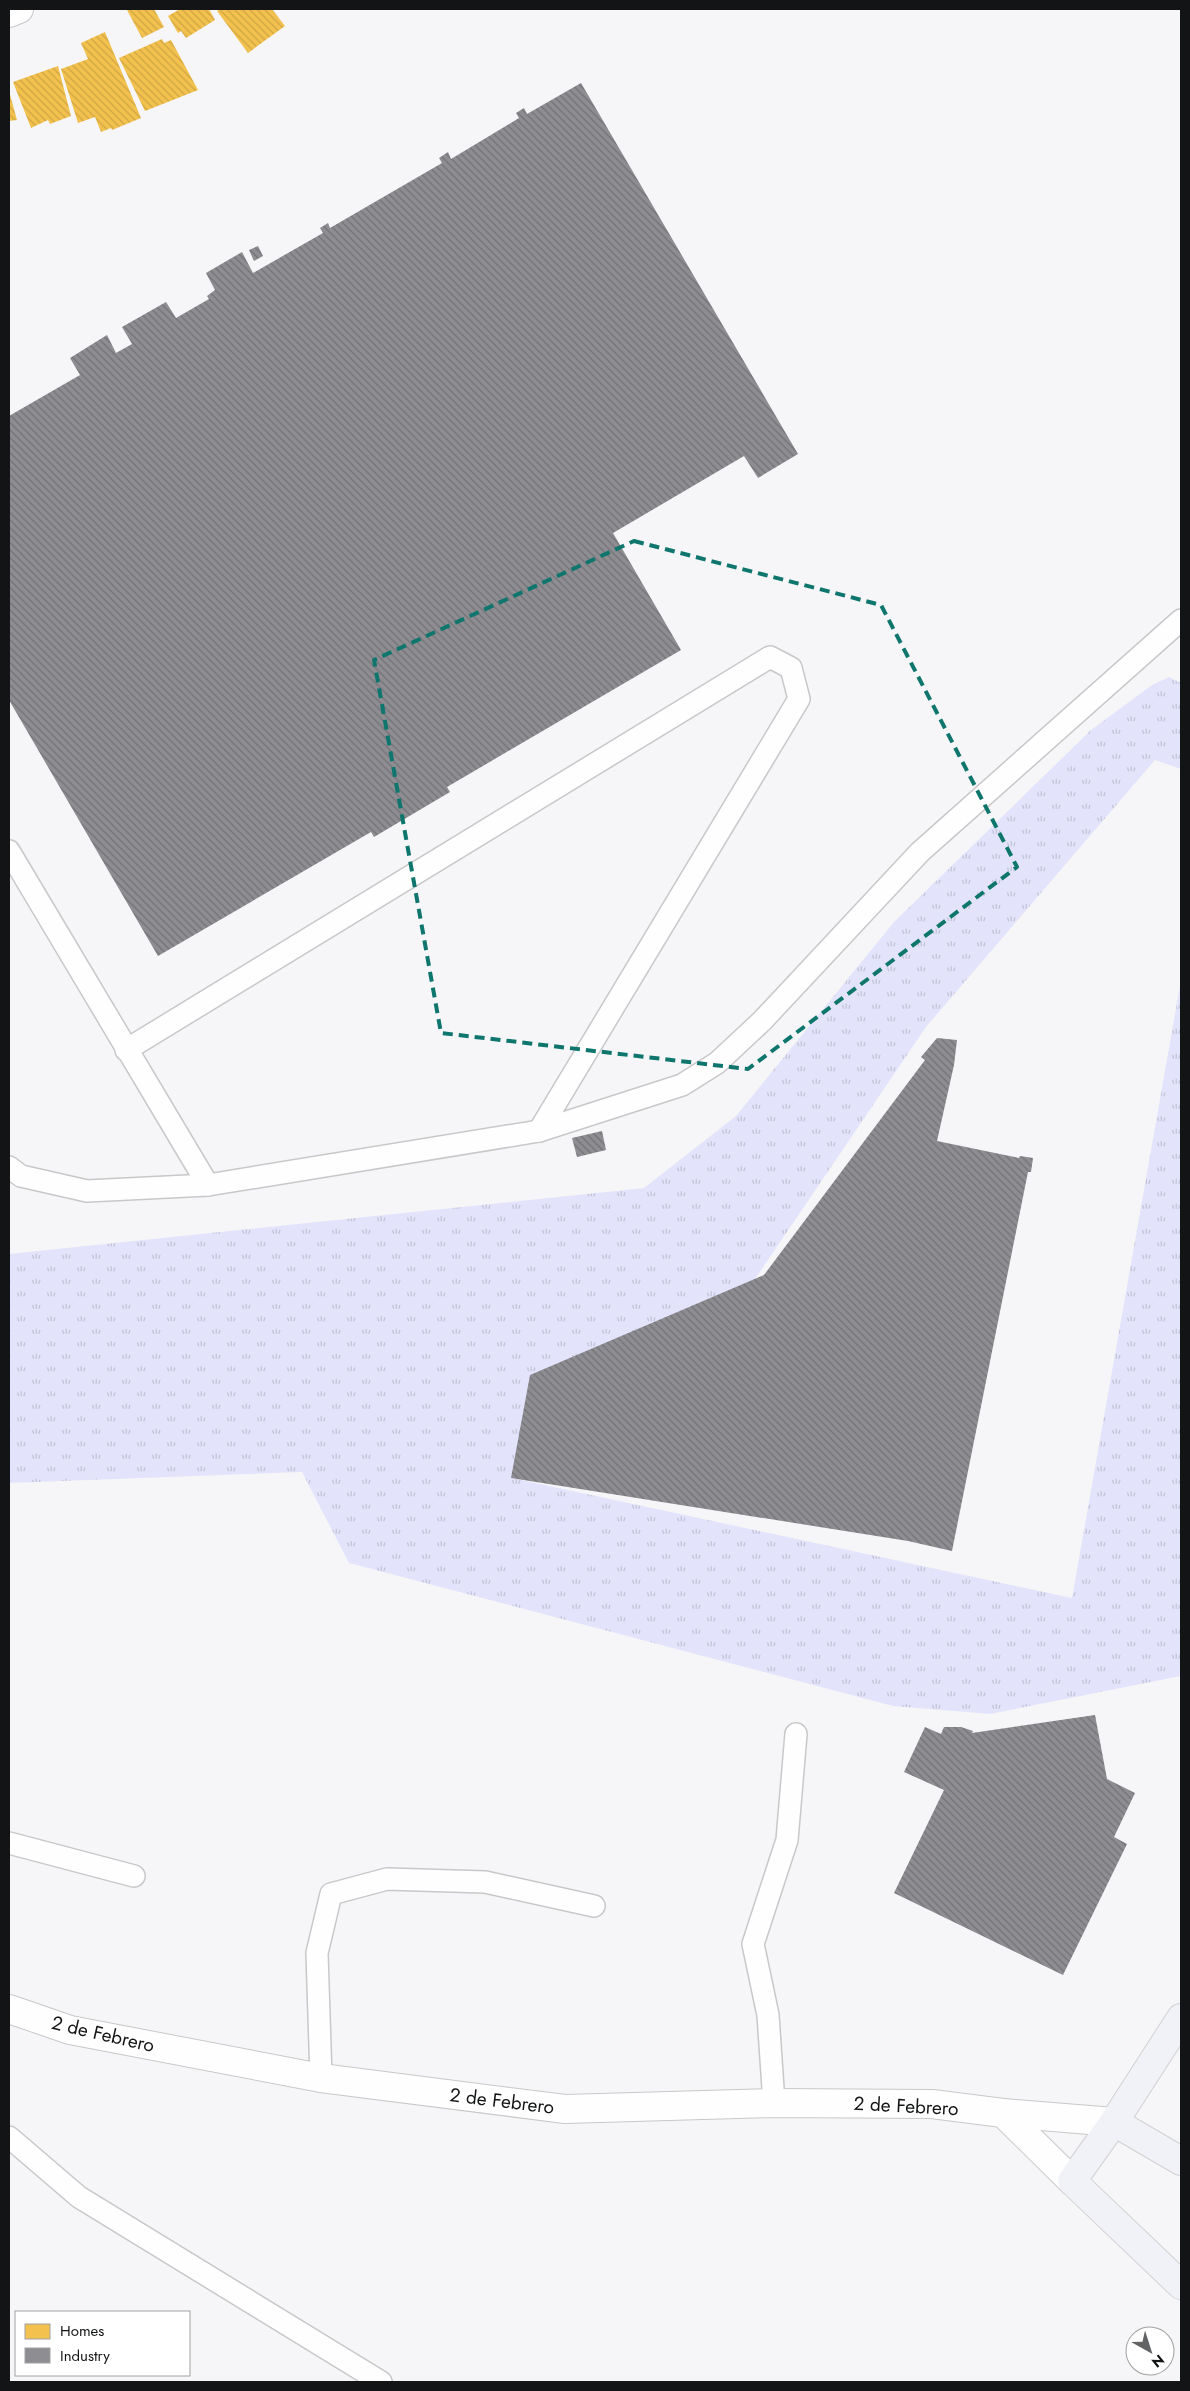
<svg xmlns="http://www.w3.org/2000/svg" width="1190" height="2391" viewBox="0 0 1190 2391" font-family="Jost,sans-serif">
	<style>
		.grass { fill: url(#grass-tufts) }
		.homes { fill: url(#homes-back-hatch) }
		.industry { fill: url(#industry-back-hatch) }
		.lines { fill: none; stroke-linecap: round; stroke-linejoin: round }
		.lane-casing { stroke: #c8c8ca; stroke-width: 24 }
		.street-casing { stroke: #c8c8ca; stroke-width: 30 }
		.secondary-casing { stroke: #c8c8ca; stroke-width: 30 }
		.primary-casing { stroke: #d1d1d2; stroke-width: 30 }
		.lane { stroke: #fefefe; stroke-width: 21 }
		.street { stroke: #fefefe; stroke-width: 28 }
		.secondary { stroke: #fefefe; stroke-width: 28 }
		.primary { stroke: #f1f1f8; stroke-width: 28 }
		.marked { fill: none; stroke: #0f766e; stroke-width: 4; stroke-dasharray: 10 6; stroke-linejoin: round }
		.labels { text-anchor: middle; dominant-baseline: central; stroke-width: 5; stroke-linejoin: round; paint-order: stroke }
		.street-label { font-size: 19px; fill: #131415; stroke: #fff }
	</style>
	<defs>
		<pattern id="grass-tufts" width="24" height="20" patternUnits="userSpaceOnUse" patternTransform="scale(1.25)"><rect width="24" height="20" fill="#e3e4fb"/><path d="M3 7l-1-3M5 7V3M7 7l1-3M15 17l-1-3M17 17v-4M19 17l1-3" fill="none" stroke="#c2c3d6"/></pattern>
		<pattern id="homes-back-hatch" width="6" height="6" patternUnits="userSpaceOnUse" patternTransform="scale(1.25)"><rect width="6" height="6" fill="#f2c14e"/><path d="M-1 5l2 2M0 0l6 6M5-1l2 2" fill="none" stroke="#cfa543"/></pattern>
		<pattern id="industry-back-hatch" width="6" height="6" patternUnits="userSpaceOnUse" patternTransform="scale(1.25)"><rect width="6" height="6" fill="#8d8d92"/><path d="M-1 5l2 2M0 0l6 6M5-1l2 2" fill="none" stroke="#727276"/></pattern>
	</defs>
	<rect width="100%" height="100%" fill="#f6f6f8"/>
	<polygon class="grass" points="1169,677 1181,683 1181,769 1155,760 926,1027 755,1279 512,1478 1072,1598 1181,980 1181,1676 990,1714 893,1706 349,1563 302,1472 9,1483 9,1254 644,1188 736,1116 894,922 1091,730 1152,685"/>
	<g class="homes">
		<polygon points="128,9 154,9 164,27 142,38 127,10"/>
		<polygon points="180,9 209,9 215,20 186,38 181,31 178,33 168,16"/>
		<polygon points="220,9 272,9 285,26 248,53 217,11"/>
		<polygon points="105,32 141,118 112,130 111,128 101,132 95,117 78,123 61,69 88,59 81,43"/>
		<polygon points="162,39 164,43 171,40 198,90 145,111 119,58"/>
		<polygon points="58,66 71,116 50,124 48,120 31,128 13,82"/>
		<polygon points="9,91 17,120 9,121"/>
	</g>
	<g class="industry">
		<polygon points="581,83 798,454 758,478 744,456 613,533 681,650 447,787 450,792 374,837 371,832 158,956 9,700 9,416 80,375 70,358 107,335 116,353 132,344 122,327 166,302 176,318 209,299 207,296 215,290 206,273 242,252 253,273 323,233 320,228 328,223 330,228 442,163 439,158 448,152 451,159 519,118 516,113 524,108 527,114"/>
		<polygon points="258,246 263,256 254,261 249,250"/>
		<polygon points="937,1038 957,1040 954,1065 937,1141 1019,1158 1020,1156 1033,1158 1031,1172 1028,1172 952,1551 908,1541 511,1478 530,1375 764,1275 925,1060 921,1057"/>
		<polygon points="602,1131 606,1150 577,1157 572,1138"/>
		<polygon points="1095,1715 1107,1779 1135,1793 1114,1837 1127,1844 1063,1975 894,1893 944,1790 904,1772 925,1727 941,1734 944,1727 961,1727 973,1731 972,1733"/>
	</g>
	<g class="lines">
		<g class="lane-casing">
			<g id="lane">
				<polyline points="9,851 208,1185"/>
				<polyline points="126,1050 770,657 791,668 799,699 539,1131"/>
				<polyline points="9,1167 21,1176 87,1191 208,1185 539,1131 682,1085 717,1063 762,1021 920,852 1181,620"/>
				<polyline points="9,1843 134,1876"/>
				<polyline points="321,2078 317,1953 331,1894 387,1879 485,1882 594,1906"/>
				<polyline points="774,2103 768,2015 753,1944 787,1840 796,1734"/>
				<polyline points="9,2137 79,2197 381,2382"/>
			</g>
		</g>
		<g class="street-casing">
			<polyline id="street" points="9,13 19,9"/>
		</g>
		<g class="secondary-casing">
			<g id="secondary">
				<polyline points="9,2009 70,2030 321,2078 565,2109 774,2103 932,2104 1003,2113 1114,2122"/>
				<polyline points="1003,2113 1072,2181"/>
			</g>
		</g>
		<g class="primary-casing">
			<g id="primary">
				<polyline points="1181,2018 1114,2122 1072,2181 1181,2285"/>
				<polyline points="1114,2122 1181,2161"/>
			</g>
		</g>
		<use href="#lane" class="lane"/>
		<use href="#street" class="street"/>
		<use href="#secondary" class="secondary"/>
		<use href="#primary" class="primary"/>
	</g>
	<path class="marked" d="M634 541 881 605 1017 867 748 1069 441 1033 374 660Z"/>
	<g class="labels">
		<g class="street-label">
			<text transform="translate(103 2034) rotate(13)">2 de Febrero</text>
			<text transform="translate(502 2101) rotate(7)">2 de Febrero</text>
			<text transform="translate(906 2106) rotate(3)">2 de Febrero</text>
		</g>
	</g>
	<rect width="1190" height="2391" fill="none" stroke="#131415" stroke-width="20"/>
	<rect x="15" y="2311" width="175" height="65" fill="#ffffff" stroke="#a1a1a1"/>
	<rect x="25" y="2324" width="25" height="15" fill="#f2c14e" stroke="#a1a1a1"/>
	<text x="60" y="2336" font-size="15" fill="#131415">Homes</text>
	<rect x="25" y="2348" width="25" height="15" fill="#8d8d92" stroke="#a1a1a1"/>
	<text x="60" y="2361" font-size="15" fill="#131415">Industry</text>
	<g transform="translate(1150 2351) rotate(141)"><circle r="24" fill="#ffffff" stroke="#a1a1a1"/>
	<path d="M0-4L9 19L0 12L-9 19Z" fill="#626364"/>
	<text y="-8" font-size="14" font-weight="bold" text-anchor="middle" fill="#131415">N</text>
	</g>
</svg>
